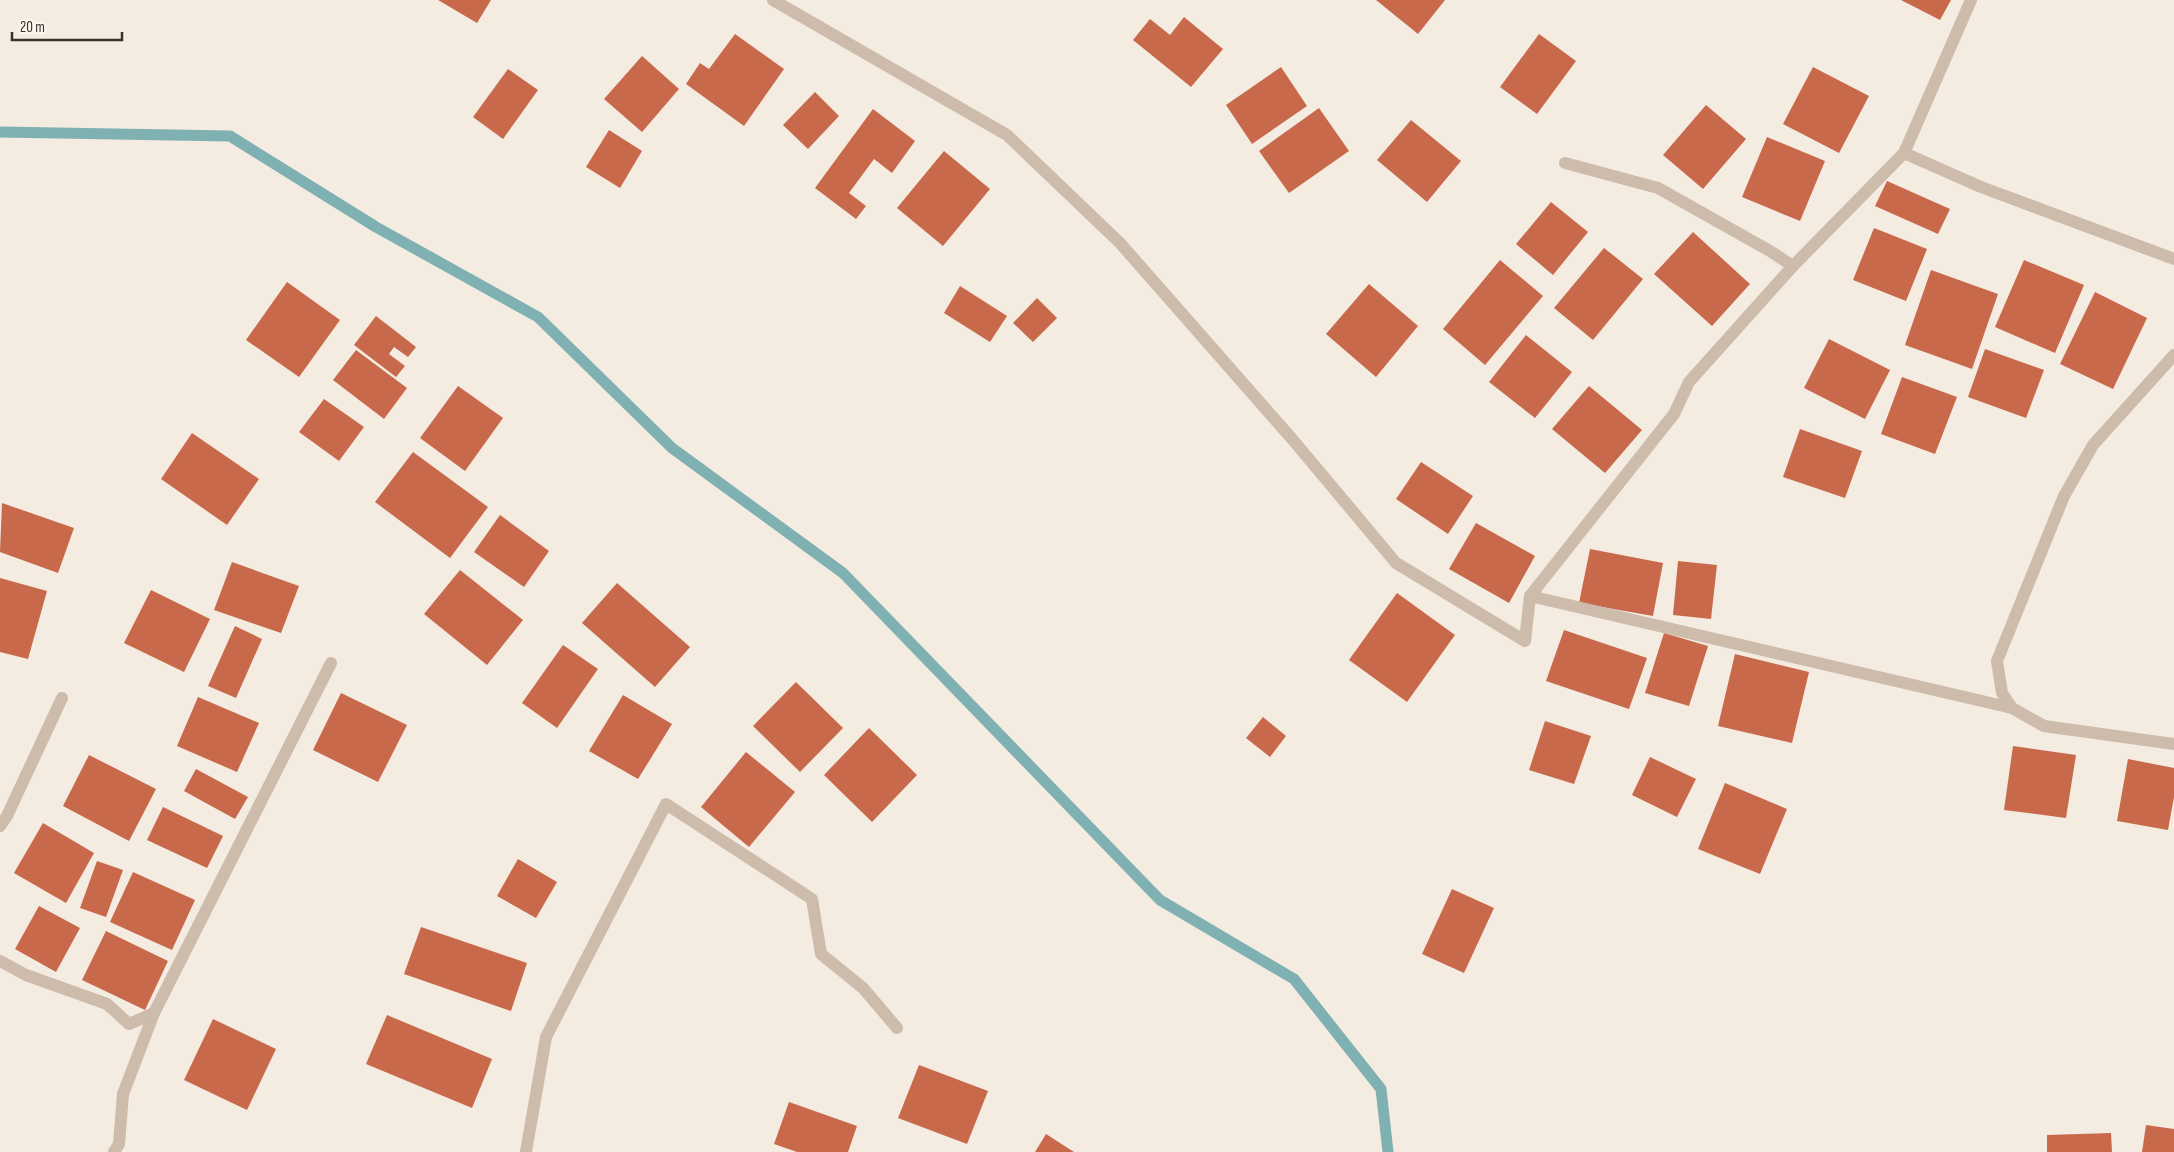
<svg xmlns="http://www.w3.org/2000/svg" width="2174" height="1152" viewBox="0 0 2174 1152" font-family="'Sofia Sans Condensed',sans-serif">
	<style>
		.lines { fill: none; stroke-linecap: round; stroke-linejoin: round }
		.stream { stroke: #7fb0b2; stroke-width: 11 }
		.building { fill: #c8694b }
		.street { stroke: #cdbbac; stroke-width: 12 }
	</style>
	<rect width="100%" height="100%" fill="#f4ebe1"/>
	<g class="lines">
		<polyline class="stream" points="0,132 230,136 376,227 538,317 672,448 843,573 1160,900 1294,979 1381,1089 1388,1152"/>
	</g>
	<g class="building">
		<polygon points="438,0 491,0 477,23"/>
		<polygon points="1376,0 1445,0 1418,34"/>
		<polygon points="1901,0 1951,0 1940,20"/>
		<polygon points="1184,17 1223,49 1191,87 1133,40 1150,19 1170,35"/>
		<polygon points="735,34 784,69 744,126 686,84 700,63 709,69"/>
		<polygon points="1539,34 1576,61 1537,114 1500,87"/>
		<polygon points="642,56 679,89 642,132 604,99"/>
		<polygon points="1281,67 1307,106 1252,144 1226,105"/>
		<polygon points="1813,67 1869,96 1839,153 1783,124"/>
		<polygon points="508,69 538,90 503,139 473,117"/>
		<polygon points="815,92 839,116 808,149 783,125"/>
		<polygon points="1706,105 1746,139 1703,189 1663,155"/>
		<polygon points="1319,108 1349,151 1289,193 1259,151"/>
		<polygon points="873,109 915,141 892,173 874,159 849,193 866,206 856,219 815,188"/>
		<polygon points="1411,120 1461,161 1427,202 1377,160"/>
		<polygon points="609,130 642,151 620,188 586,167"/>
		<polygon points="1767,137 1825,161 1800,221 1742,197"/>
		<polygon points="944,151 990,189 943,246 897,208"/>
		<polygon points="1887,181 1950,209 1938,234 1875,206"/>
		<polygon points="1551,202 1588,232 1553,275 1516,244"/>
		<polygon points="1874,228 1927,249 1906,301 1853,280"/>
		<polygon points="1693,232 1750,284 1712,326 1654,274"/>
		<polygon points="1604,248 1643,279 1593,340 1554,308"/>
		<polygon points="1500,260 1543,296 1485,365 1443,329"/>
		<polygon points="2024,260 2084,285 2055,353 1995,327"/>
		<polygon points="1931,270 1998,294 1972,369 1905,345"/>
		<polygon points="287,282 340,320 299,377 246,340"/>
		<polygon points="1369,284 1418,326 1376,377 1326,334"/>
		<polygon points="960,286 1007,316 990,342 944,313"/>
		<polygon points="2095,292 2147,318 2113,389 2060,364"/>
		<polygon points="1037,298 1057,318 1033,342 1013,323"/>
		<polygon points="376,316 416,347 408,357 394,347 389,354 405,366 396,377 354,345"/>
		<polygon points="1526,335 1572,372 1535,418 1489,382"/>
		<polygon points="1829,339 1890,370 1865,419 1804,388"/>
		<polygon points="1985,349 2044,370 2026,418 1968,397"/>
		<polygon points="356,350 407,388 384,419 333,380"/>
		<polygon points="1902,377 1957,397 1935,454 1881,434"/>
		<polygon points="458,386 503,418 465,471 420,438"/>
		<polygon points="1589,386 1642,430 1605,473 1552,429"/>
		<polygon points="324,399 364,427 339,461 299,432"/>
		<polygon points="1800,429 1862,451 1845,498 1783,477"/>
		<polygon points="192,433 259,479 227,525 161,479"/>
		<polygon points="413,452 488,507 450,558 375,502"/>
		<polygon points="1421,462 1473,496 1448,534 1396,499"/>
		<polygon points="2,503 74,528 58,573 0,552"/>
		<polygon points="500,515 549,551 524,587 474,552"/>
		<polygon points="1476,523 1535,556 1509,603 1449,569"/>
		<polygon points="1590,549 1663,563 1653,616 1579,603"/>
		<polygon points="1678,561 1717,565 1711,619 1673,615"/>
		<polygon points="232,562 299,586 281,633 214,610"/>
		<polygon points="460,570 523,620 487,665 424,614"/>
		<polygon points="0,578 47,591 28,659 0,652"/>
		<polygon points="617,583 690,647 655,687 582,623"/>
		<polygon points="151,590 210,619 184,672 124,643"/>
		<polygon points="1397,593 1455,635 1407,702 1349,660"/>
		<polygon points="235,626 262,639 236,698 208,686"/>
		<polygon points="1564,630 1647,658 1629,709 1546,681"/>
		<polygon points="1664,633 1708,646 1689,706 1645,693"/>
		<polygon points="563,645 598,669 557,728 522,703"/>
		<polygon points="1735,654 1809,672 1792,743 1718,726"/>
		<polygon points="796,682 843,728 800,772 753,726"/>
		<polygon points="341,693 407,725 378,782 313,750"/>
		<polygon points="623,695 672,724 638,779 589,751"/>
		<polygon points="198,697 259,723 237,772 177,746"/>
		<polygon points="1263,717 1286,736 1270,757 1246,738"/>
		<polygon points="1545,721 1591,736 1574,784 1529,770"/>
		<polygon points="869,728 917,775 872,822 824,775"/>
		<polygon points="2013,746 2076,755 2066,818 2004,810"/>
		<polygon points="746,752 795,792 749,847 701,807"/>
		<polygon points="89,755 156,789 129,841 63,806"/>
		<polygon points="1650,757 1696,779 1677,817 1632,795"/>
		<polygon points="2128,759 2174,768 2174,797 2168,830 2117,821"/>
		<polygon points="196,769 248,797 235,819 184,791"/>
		<polygon points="1725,783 1787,809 1760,874 1698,849"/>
		<polygon points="163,807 223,836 207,868 147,840"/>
		<polygon points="43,823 94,853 66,903 14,873"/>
		<polygon points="518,859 557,882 536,918 497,896"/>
		<polygon points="97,861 123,870 106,917 80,908"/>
		<polygon points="133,872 195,900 172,950 110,922"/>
		<polygon points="1452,889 1494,908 1464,973 1422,954"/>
		<polygon points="39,906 80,928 56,972 15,949"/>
		<polygon points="421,927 527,963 511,1011 404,974"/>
		<polygon points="106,931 168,961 145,1010 82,980"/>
		<polygon points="387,1015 492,1059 472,1108 366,1064"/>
		<polygon points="213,1019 276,1049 247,1110 184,1080"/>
		<polygon points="919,1065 988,1091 967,1144 898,1118"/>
		<polygon points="789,1102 857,1126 848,1152 797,1152 774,1144"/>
		<polygon points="2146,1125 2174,1129 2174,1152 2142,1152"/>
		<polygon points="2111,1133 2112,1152 2047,1152 2047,1135"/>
		<polygon points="1046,1134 1074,1152 1035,1152"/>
	</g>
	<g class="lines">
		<g class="street">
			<polyline points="773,0 1007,135 1120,243 1293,440 1396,563 1525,641 1530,596 1674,414 1689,382 1793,266"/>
			<polyline points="1904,153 1971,0"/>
			<polyline points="1565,163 1658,188 1770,251 1793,266 1904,153 1981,187 2174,259"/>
			<polyline points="2174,355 2093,445 2064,496 1997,661 2002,693 2012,708 2044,726 2174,744"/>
			<polyline points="1530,596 2012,708"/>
			<polyline points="0,826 7,816 62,698"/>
			<polyline points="0,961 26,975 107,1004 129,1024 154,1013 123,1094 119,1144 114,1152"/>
			<polyline points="154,1013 331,663"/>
			<polyline points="526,1152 546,1037 666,804 812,899 821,954 863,988 897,1028"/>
		</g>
	</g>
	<path d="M12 32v8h110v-8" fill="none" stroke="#3b302b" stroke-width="2.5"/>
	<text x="20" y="32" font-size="15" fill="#3b302b" stroke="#fbf5ee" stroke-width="4" paint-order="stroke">20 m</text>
</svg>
